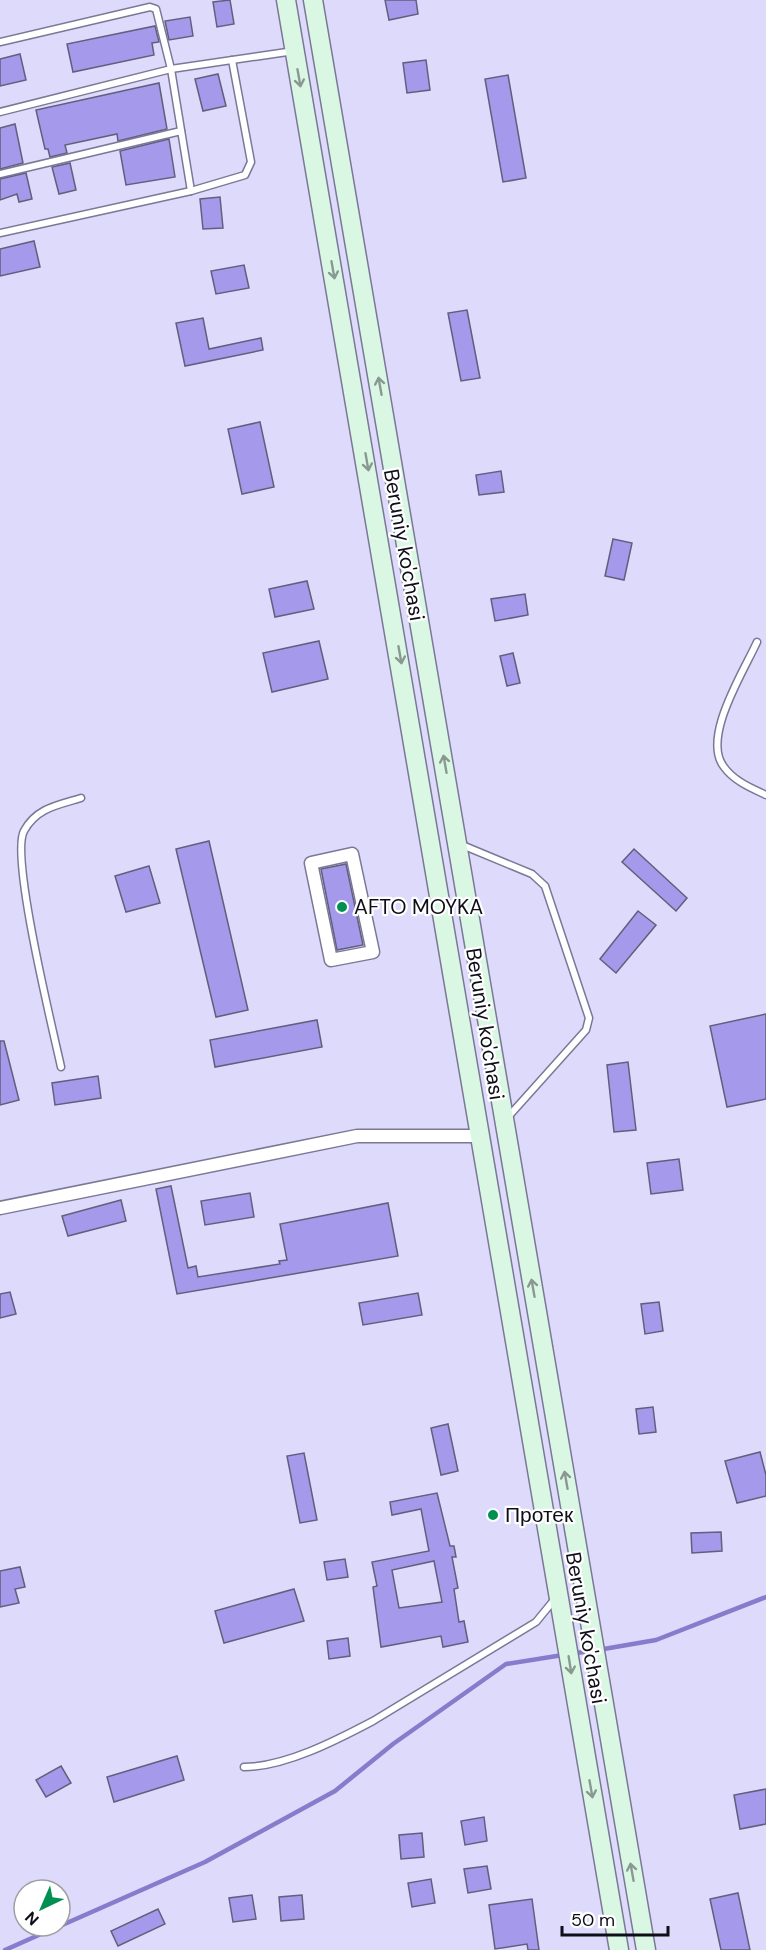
<svg xmlns="http://www.w3.org/2000/svg" width="766" height="1950" viewBox="0 0 766 1950" font-family="'DM Sans',sans-serif">
	<style>
		.lines { fill: none; stroke-linecap: round; stroke-linejoin: round }
		.stream { stroke: #877bcb; stroke-width: 4.5 }
		.building { fill: #a499eb; stroke: #625f7c; stroke-width: 1.5; fill-rule: evenodd }
		.lane-casing { stroke: #7b7896; stroke-width: 9 }
		.street-casing { stroke: #7b7896; stroke-width: 15 }
		.secondary-casing { stroke: #7b7896; stroke-width: 21 }
		.lane { stroke: #fff; stroke-width: 6 }
		.street { stroke: #fff; stroke-width: 12 }
		.secondary { stroke: #daf7e4; stroke-width: 18 }
		.oneway { stroke: #899992 }
		.poi-dot { fill: #009050; stroke: #fff; stroke-width: 2 }
		.labels { text-anchor: middle; dominant-baseline: central; stroke-width: 4.5; stroke-linejoin: round; paint-order: stroke }
		.street-label { font-size: 21px; fill: #0f0d18; stroke: #fff }
		.poi-label { font-size: 21px; fill: #0f0d18; stroke: #fff; text-anchor: start }
	</style>
	<rect width="100%" height="100%" fill="#dddafb"/>
	<g class="lines">
		<g class="stream">
			<polyline points="598,1650 656,1640 766,1597"/>
			<polyline points="571,1654 589,1651"/>
			<polyline points="60,1926 205,1862 335,1791 393,1744 506,1664 563,1655"/>
			<polyline points="5,1950 59,1926"/>
		</g>
	</g>
	<g class="building">
		<polygon points="230,0 234,24 217,27 213,2"/>
		<polygon points="385,0 416,0 418,14 389,20"/>
		<polygon points="190,17 193,36 169,40 165,21"/>
		<polygon points="155,26 159,42 152,43 154,55 73,72 67,44"/>
		<polygon points="20,54 26,80 0,86 0,59"/>
		<polygon points="426,60 430,90 407,93 403,63"/>
		<polygon points="218,74 226,106 203,111 195,79"/>
		<polygon points="508,75 526,178 503,182 485,79"/>
		<polygon points="159,83 167,129 118,141 117,134 65,145 67,153 50,157 48,149 45,149 36,110"/>
		<polygon points="15,124 23,163 0,169 0,128"/>
		<polygon points="169,139 175,177 126,185 120,151"/>
		<polygon points="70,163 76,190 59,194 52,167"/>
		<polygon points="26,173 32,199 19,202 17,194 0,200 0,179"/>
		<polygon points="220,197 223,228 203,229 200,199"/>
		<polygon points="34,241 40,267 0,276 0,249"/>
		<polygon points="244,265 249,288 216,294 211,271"/>
		<polygon points="467,310 480,378 461,381 448,313"/>
		<polygon points="203,318 209,349 261,338 263,350 185,366 176,323"/>
		<polygon points="260,422 274,487 242,494 228,429"/>
		<polygon points="501,471 504,492 479,495 476,475"/>
		<polygon points="613,539 632,543 624,580 605,576"/>
		<polygon points="307,581 314,609 275,617 269,589"/>
		<polygon points="525,594 528,615 495,621 491,599"/>
		<polygon points="319,641 328,679 272,692 263,653"/>
		<polygon points="513,653 520,683 507,686 500,656"/>
		<polygon points="209,841 248,1010 216,1017 176,849"/>
		<polygon points="634,849 687,898 676,911 622,862"/>
		<polygon points="346,864 363,945 337,950 321,869"/>
		<polygon points="149,866 160,903 126,912 115,876"/>
		<polygon points="638,911 656,925 616,973 600,959"/>
		<polygon points="766,1014 766,1099 727,1107 710,1026"/>
		<polygon points="317,1020 322,1047 215,1067 210,1040"/>
		<polygon points="0,1041 4,1041 19,1100 0,1105"/>
		<polygon points="628,1062 636,1130 614,1132 607,1065"/>
		<polygon points="98,1076 101,1098 55,1105 52,1083"/>
		<polygon points="679,1159 683,1190 651,1194 647,1163"/>
		<polygon points="171,1186 188,1268 196,1266 198,1277 280,1264 279,1261 287,1260 280,1224 388,1203 398,1256 177,1294 156,1189"/>
		<polygon points="250,1193 254,1217 205,1225 201,1201"/>
		<polygon points="121,1200 126,1221 68,1236 62,1216"/>
		<polygon points="10,1292 16,1314 0,1318 0,1294"/>
		<polygon points="418,1293 422,1315 363,1325 359,1303"/>
		<polygon points="659,1302 663,1331 645,1334 641,1304"/>
		<polygon points="653,1407 656,1432 639,1434 636,1409"/>
		<polygon points="448,1424 458,1471 441,1475 431,1428"/>
		<polygon points="760,1452 766,1475 766,1496 737,1503 725,1461"/>
		<polygon points="304,1453 317,1520 300,1523 287,1456"/>
		<path d="M437 1493 450 1546H454L456 1557H452L458 1588 454 1589 459 1622 464 1621 468 1642 443 1647 441 1636 381 1647 373 1587 377 1586 372 1562 429 1551 421 1509 392 1515 390 1502ZM434 1561 442 1602 399 1608 392 1570Z"/>
		<polygon points="721,1532 722,1551 692,1553 691,1533"/>
		<polygon points="345,1559 348,1577 327,1580 324,1562"/>
		<polygon points="20,1567 25,1587 15,1589 19,1603 0,1607 0,1571"/>
		<polygon points="294,1589 304,1621 224,1643 215,1611"/>
		<polygon points="348,1638 350,1656 329,1659 327,1641"/>
		<polygon points="177,1756 184,1780 114,1802 107,1777"/>
		<polygon points="61,1766 71,1783 46,1797 36,1780"/>
		<polygon points="766,1789 766,1824 740,1829 734,1795"/>
		<polygon points="484,1817 487,1841 465,1845 461,1821"/>
		<polygon points="422,1833 424,1857 401,1859 399,1835"/>
		<polygon points="487,1866 491,1889 468,1893 464,1869"/>
		<polygon points="431,1879 435,1903 412,1907 408,1883"/>
		<polygon points="738,1893 750,1950 721,1950 710,1899"/>
		<polygon points="252,1895 256,1919 233,1922 229,1898"/>
		<polygon points="302,1895 304,1919 281,1921 279,1897"/>
		<polygon points="532,1899 539,1950 528,1950 527,1944 495,1949 489,1905"/>
		<polygon points="158,1909 165,1924 118,1946 111,1931"/>
	</g>
	<g class="lines">
		<g class="lane-casing">
			<g id="lane">
				<polyline points="0,42 150,7 156,9 171,69 191,191"/>
				<polyline points="0,112 171,69 294,51"/>
				<polyline points="0,174 181,131"/>
				<polyline points="0,233 191,191 245,175 251,162 232,60"/>
				<path d="M757 642C744 671 701 738 724 767 734 781 751 788 766 795"/>
				<polyline points="462,845 532,874 545,886 589,1018 586,1030 508,1117"/>
				<path d="M61 1067C53 1030 10 856 24 831 36 808 58 805 81 798"/>
				<path d="M244 1767C285 1767 337 1740 373 1721L536 1622 554 1600"/>
			</g>
		</g>
		<g class="street-casing">
			<g id="street">
				<polygon points="352,854 373,952 331,960 311,863"/>
				<polyline points="0,1208 357,1136 480,1136"/>
			</g>
		</g>
		<g class="secondary-casing">
			<g id="secondary">
				<path d="M286 0C400 650 504 1301 619 1950"/>
				<polyline points="313,0 646,1950"/>
			</g>
		</g>
		<use href="#lane" class="lane"/>
		<use href="#street" class="street"/>
		<use href="#secondary" class="secondary"/>
	</g>
	<defs><path id="oneway-shaft" d="M-6 0H5M1.5-3L5.5 0L1.5 3" fill="none" stroke-width="1.6" stroke-linecap="round" stroke-linejoin="round" transform="scale(1.5)"/></defs>
	<g class="oneway">
		<use href="#oneway-shaft" transform="translate(299 78) rotate(80)"/>
		<use href="#oneway-shaft" transform="translate(333 270) rotate(80)"/>
		<use href="#oneway-shaft" transform="translate(380 386) rotate(-100)"/>
		<use href="#oneway-shaft" transform="translate(367 462) rotate(80)"/>
		<use href="#oneway-shaft" transform="translate(400 655) rotate(80)"/>
		<use href="#oneway-shaft" transform="translate(445 764) rotate(-100)"/>
		<use href="#oneway-shaft" transform="translate(533 1288) rotate(-100)"/>
		<use href="#oneway-shaft" transform="translate(566 1480) rotate(-100)"/>
		<use href="#oneway-shaft" transform="translate(570 1665) rotate(81)"/>
		<use href="#oneway-shaft" transform="translate(591 1789) rotate(80)"/>
		<use href="#oneway-shaft" transform="translate(632 1872) rotate(-100)"/>
	</g>
	<g class="poi-dot">
		<circle cx="342" cy="907" r="6"/>
		<circle cx="493" cy="1515" r="6"/>
	</g>
	<g class="labels">
		<g class="street-label">
			<text transform="translate(404 545) rotate(80)">Beruniy ko'chasi</text>
			<text transform="translate(485 1024) rotate(81)">Beruniy ko'chasi</text>
			<text transform="translate(586 1628) rotate(80)">Beruniy ko'chasi</text>
		</g>
		<g class="poi-label">
			<text x="354" y="907">AFTO MOYKA</text>
			<text x="505" y="1515">Протек</text>
		</g>
	</g>
	<g transform="translate(42 1908) rotate(224)"><circle r="28" fill="#ffffff" stroke="#9f9ea3" stroke-width="1.5"/>
	<path d="M0-4.5L10 22L0 15L-10 22Z" fill="#009050"/>
	<text y="-9" font-size="16" font-weight="bold" text-anchor="middle" fill="#0f0d18">N</text>
	</g>
	<path d="M562 1926v9h106v-9" fill="none" stroke="#0f0d18" stroke-width="3"/>
	<text x="571" y="1926" font-size="18" fill="#0f0d18" stroke="#ffffff" stroke-width="4.5" paint-order="stroke">50 m</text>
</svg>
